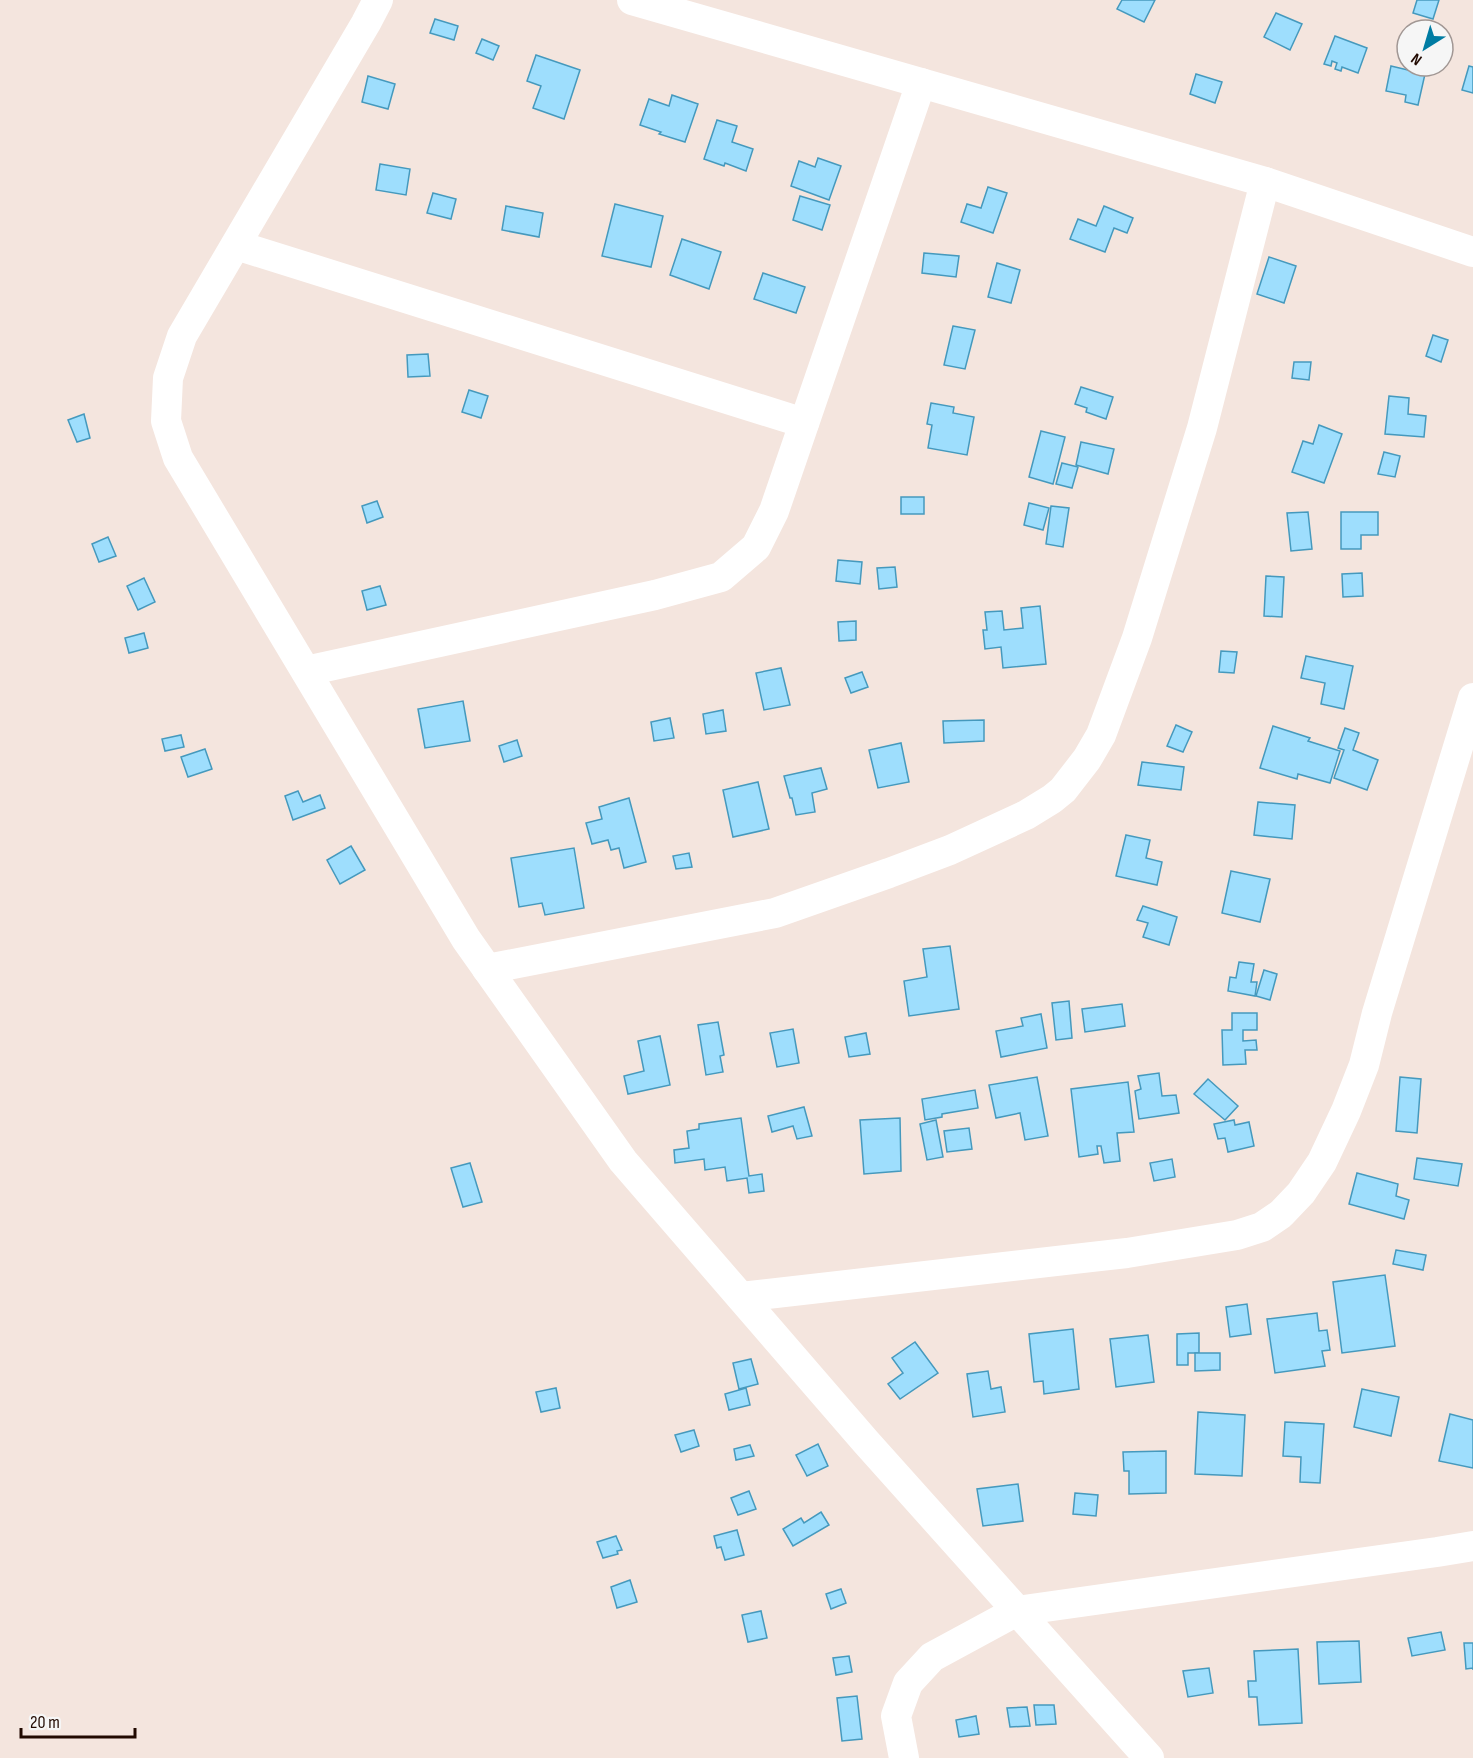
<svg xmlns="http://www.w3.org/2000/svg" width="1473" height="1758" viewBox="0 0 1473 1758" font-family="'Sofia Sans Condensed',sans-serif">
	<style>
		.building { fill: #9edefd; stroke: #4599bd; stroke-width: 1.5 }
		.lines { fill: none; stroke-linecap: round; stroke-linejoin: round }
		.minor { stroke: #fff; stroke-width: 30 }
	</style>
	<rect width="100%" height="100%" fill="#f4e5de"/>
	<g class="building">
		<polygon points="1122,0 1155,0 1144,22 1117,9"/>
		<polygon points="1417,0 1439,0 1433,19 1413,13"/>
		<polygon points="1276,13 1302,24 1290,50 1264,37"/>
		<polygon points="435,19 458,26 454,40 430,33"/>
		<polygon points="1335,36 1367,48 1358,73 1342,67 1341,71 1335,69 1337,63 1332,61 1331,66 1324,64"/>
		<polygon points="482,39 499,46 493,60 476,53"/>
		<polygon points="536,55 580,70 564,119 533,108 541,86 527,81"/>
		<polygon points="1391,66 1425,74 1418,105 1405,102 1406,95 1386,91"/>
		<polygon points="1469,66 1473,67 1473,93 1462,90"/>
		<polygon points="1196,74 1222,82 1215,103 1190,94"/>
		<polygon points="368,76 395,84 388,109 362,102"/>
		<polygon points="672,95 698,104 685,142 659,134 661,132 640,125 649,99 669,106"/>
		<polygon points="717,120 737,126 732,142 753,149 746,171 725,163 724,166 704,159"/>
		<polygon points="818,158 841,166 829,200 791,186 799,161 815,167"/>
		<polygon points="380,164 410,169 406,195 376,190"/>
		<polygon points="988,187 1007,193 993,233 961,222 967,204 981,208"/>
		<polygon points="433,193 456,199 451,219 427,213"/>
		<polygon points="800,196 830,205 822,230 793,220"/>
		<polygon points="615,204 663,216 651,267 602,256"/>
		<polygon points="506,206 543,213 539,237 502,230"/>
		<polygon points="1104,206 1133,218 1127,233 1114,228 1105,252 1070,239 1078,219 1096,226"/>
		<polygon points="682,239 721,252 709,289 670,275"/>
		<polygon points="924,253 959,256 956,277 922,273"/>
		<polygon points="1269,257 1296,266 1284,303 1257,294"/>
		<polygon points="997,263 1020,270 1011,303 988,297"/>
		<polygon points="763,273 805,287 796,313 754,299"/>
		<polygon points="953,326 975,330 965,369 944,365"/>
		<polygon points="1433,335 1448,340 1441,362 1426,356"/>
		<polygon points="428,354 430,376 408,377 407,355"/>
		<polygon points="1294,362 1311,362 1309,380 1292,378"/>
		<polygon points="1081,387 1113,397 1106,419 1086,412 1087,408 1075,404"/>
		<polygon points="469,390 488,396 481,418 462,412"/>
		<polygon points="1389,396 1409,398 1408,414 1426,416 1424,437 1385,434"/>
		<polygon points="931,403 954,407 953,413 974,417 967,455 928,448 932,425 927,424"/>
		<polygon points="84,414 90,438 77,442 68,420"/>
		<polygon points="1319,425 1342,434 1324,483 1292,472 1303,441 1313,444"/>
		<polygon points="1041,431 1065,437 1053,484 1029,477"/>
		<polygon points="1081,442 1114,449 1108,474 1076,465"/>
		<polygon points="1384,452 1400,456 1395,477 1378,474"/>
		<polygon points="1062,463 1078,467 1072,488 1056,484"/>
		<rect x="901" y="497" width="23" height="17"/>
		<polygon points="377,501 383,517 367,523 362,506"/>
		<polygon points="1029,503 1049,508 1043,530 1024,525"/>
		<polygon points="1051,506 1069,508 1063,547 1046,544"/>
		<polygon points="1308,512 1312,549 1291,551 1287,513"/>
		<polygon points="1341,512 1378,512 1378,535 1361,535 1361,549 1341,549"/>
		<polygon points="108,537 116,556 99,562 92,544"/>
		<polygon points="838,560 862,562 860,584 836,581"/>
		<polygon points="895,567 897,587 879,589 877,568"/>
		<polygon points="1362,573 1363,596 1343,597 1342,574"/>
		<polygon points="1266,576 1284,577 1282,617 1264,616"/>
		<polygon points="144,578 155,602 138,610 127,586"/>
		<polygon points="380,586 386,605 367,610 362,591"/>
		<polygon points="1040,606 1046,664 1003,668 1001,647 985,649 983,630 987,630 985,612 1002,611 1004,630 1023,628 1021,608"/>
		<polygon points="856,621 856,640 839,641 838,622"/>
		<polygon points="144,633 148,648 129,653 125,638"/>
		<polygon points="1221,651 1237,652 1234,673 1219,672"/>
		<polygon points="1306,656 1353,666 1344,709 1321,704 1325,683 1301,678"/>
		<polygon points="781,668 790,705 764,710 756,673"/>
		<polygon points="862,672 868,687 851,693 845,678"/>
		<polygon points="463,701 470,741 425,748 418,709"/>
		<polygon points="723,710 726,731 706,734 703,714"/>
		<polygon points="670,718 674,738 654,741 651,722"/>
		<polygon points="984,720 984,741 944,743 943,721"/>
		<polygon points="1176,725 1192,732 1183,752 1167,746"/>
		<polygon points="1273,726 1310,738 1308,741 1340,751 1330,783 1298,774 1297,779 1260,768"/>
		<polygon points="1345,728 1359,733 1353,750 1378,760 1367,790 1334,778 1344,750 1338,748"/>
		<polygon points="181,735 184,747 165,751 162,739"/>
		<polygon points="517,740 522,756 504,762 499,746"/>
		<polygon points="901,743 909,782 878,788 869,750"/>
		<polygon points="205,749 212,769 188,777 181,757"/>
		<polygon points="1142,762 1184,767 1181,790 1138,785"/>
		<polygon points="821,768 827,789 812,793 815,812 796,815 792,798 790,798 784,776"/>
		<polygon points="758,782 769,829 733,837 723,790"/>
		<polygon points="298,791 303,802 320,795 325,808 293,820 285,796"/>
		<polygon points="629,798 646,862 624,868 619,848 611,850 608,840 592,844 586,823 602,819 599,807"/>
		<polygon points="1258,802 1295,805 1292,839 1254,835"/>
		<polygon points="1126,835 1150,840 1146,858 1162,862 1157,885 1116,876"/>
		<polygon points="351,846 365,870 340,884 327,860"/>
		<polygon points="574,848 584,908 545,915 542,903 519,907 511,858"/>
		<polygon points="689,853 692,867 676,869 673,856"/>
		<polygon points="1231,871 1270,879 1260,922 1222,913"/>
		<polygon points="1143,906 1177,917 1169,945 1143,937 1148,923 1137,920"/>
		<polygon points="950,946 959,1009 909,1016 904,981 927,977 923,949"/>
		<polygon points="1239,962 1254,964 1251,982 1257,982 1255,996 1228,991 1230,977 1236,978"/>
		<polygon points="1264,970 1277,974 1270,1000 1256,996"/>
		<polygon points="1069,1001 1072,1038 1056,1040 1052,1003"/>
		<polygon points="1122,1004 1125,1026 1085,1032 1082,1009"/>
		<polygon points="1232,1013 1257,1013 1257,1030 1243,1030 1243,1041 1256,1040 1257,1050 1245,1050 1246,1064 1223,1065 1222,1030 1232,1030"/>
		<polygon points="1041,1014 1047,1048 1001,1057 996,1031 1023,1026 1021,1018"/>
		<polygon points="718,1022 724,1055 720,1056 723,1072 706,1075 698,1025"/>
		<polygon points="793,1029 799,1063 777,1067 770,1033"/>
		<polygon points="866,1033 870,1054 849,1057 845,1037"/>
		<polygon points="660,1036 670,1085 628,1094 624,1076 644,1071 638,1041"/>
		<polygon points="1159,1073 1162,1096 1176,1095 1179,1113 1139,1119 1135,1091 1141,1089 1138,1076"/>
		<polygon points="1037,1077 1048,1136 1025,1140 1020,1113 996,1118 989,1085"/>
		<polygon points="1400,1077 1421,1079 1417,1133 1396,1131"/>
		<polygon points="1208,1079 1238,1106 1225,1120 1194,1094"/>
		<polygon points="1128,1082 1134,1132 1117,1133 1120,1161 1104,1163 1101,1146 1097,1146 1098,1154 1079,1157 1071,1089"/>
		<polygon points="975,1090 978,1108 942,1114 942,1117 925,1120 922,1099"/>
		<polygon points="804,1107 812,1136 797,1139 793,1126 772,1132 768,1116"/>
		<polygon points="741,1118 749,1176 762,1174 764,1191 749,1193 747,1178 727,1181 725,1167 705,1170 704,1159 675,1163 674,1150 689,1148 687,1131 699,1129 699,1124"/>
		<polygon points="900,1118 901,1171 864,1174 860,1120"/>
		<polygon points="936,1120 943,1157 927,1160 920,1124"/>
		<polygon points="1234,1120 1235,1125 1249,1122 1254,1146 1228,1152 1225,1138 1218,1139 1214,1124"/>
		<polygon points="969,1128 972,1149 947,1152 944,1131"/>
		<polygon points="1417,1158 1462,1164 1458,1186 1414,1179"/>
		<polygon points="1172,1159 1175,1177 1154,1181 1150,1163"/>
		<polygon points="470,1163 482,1202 463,1207 451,1168"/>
		<polygon points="1357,1173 1398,1184 1396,1196 1409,1200 1404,1219 1349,1204"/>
		<polygon points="1396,1250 1426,1255 1423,1270 1393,1264"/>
		<polygon points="1385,1275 1395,1346 1342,1353 1333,1282"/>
		<polygon points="1247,1304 1251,1334 1230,1337 1226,1307"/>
		<polygon points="1317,1313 1319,1331 1327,1330 1330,1350 1322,1351 1325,1366 1275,1373 1267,1319"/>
		<polygon points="1073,1329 1079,1389 1044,1394 1043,1381 1034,1382 1029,1334"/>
		<polygon points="1199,1333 1199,1353 1188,1353 1188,1365 1177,1365 1177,1334"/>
		<polygon points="1148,1335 1154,1382 1116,1387 1110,1339"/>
		<polygon points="915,1342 938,1373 900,1399 888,1384 903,1373 892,1358"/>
		<polygon points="1195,1353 1220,1353 1220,1370 1195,1371"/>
		<polygon points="751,1359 758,1384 739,1389 733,1363"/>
		<polygon points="988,1371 991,1389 1001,1387 1005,1412 973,1417 967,1374"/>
		<polygon points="556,1388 560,1408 541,1412 536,1392"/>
		<polygon points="746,1388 750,1405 729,1410 725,1394"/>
		<polygon points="1362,1389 1399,1397 1391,1436 1354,1427"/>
		<polygon points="1198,1412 1245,1415 1242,1476 1195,1474"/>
		<polygon points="1450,1414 1473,1420 1473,1468 1439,1461"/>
		<polygon points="1285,1422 1324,1424 1320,1483 1300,1482 1301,1457 1283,1456"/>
		<polygon points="694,1430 699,1446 681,1452 675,1435"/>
		<polygon points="818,1444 828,1466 807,1476 796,1455"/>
		<polygon points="750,1445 754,1456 736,1460 734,1449"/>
		<polygon points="1166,1451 1166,1493 1129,1494 1129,1471 1124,1471 1123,1452"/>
		<polygon points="1018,1484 1023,1521 983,1526 977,1489"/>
		<polygon points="749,1491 756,1509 738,1515 731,1498"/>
		<polygon points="1075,1493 1098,1495 1096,1516 1073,1514"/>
		<polygon points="821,1512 829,1525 793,1546 783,1529 801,1518 804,1523"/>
		<polygon points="737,1530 744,1555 725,1560 721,1547 717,1548 714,1536"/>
		<polygon points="616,1536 622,1550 617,1551 618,1554 603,1558 597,1542"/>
		<polygon points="630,1580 637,1602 617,1608 611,1587"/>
		<polygon points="841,1589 846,1603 831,1609 826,1594"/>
		<polygon points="761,1611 767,1638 748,1642 742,1615"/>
		<polygon points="1441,1632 1445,1650 1412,1656 1408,1638"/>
		<polygon points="1359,1641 1361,1682 1319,1684 1317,1642"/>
		<polygon points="1464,1643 1473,1643 1473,1670 1473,1668 1466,1669"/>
		<polygon points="1298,1649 1302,1723 1259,1725 1257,1697 1249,1697 1248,1681 1256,1681 1254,1651"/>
		<polygon points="849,1656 852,1672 836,1675 833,1658"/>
		<polygon points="1209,1668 1213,1693 1188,1697 1183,1671"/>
		<polygon points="857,1696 862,1739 842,1741 837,1698"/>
		<polygon points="1034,1705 1054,1705 1056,1724 1036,1725"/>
		<polygon points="1027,1707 1030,1726 1010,1727 1007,1708"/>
		<polygon points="976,1716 979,1734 959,1737 956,1720"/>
	</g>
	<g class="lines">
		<g class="minor">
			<polyline points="378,0 366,23 182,336 168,378 166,421 178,458 466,939 623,1161 866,1442 1149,1758"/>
			<polyline points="632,0 1265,182 1473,252"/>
			<polyline points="236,245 804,423"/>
			<polyline points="306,671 655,595 721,577 756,547 774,511 921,83"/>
			<polyline points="487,969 775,913 889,873 950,850 1026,815 1052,799 1063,790 1087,759 1101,735 1137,638 1202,428 1265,182"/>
			<polyline points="741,1297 1127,1253 1237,1235 1262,1227 1281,1214 1301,1193 1322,1162 1346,1111 1364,1065 1377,1013 1473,698"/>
			<polyline points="904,1758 896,1716 908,1683 932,1657 1017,1611 1437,1552 1473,1546"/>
		</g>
	</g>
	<g transform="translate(1425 48) rotate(217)"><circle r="28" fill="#f6f6f6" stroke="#a19794" stroke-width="1.5"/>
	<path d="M0-4.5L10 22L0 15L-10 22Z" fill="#007ca3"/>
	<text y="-9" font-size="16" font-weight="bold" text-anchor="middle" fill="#210900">N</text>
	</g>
	<path d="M21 1728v9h114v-9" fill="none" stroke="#210900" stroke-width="3"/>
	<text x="30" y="1728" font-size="18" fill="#210900" stroke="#f6f6f6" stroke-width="4.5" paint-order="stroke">20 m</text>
</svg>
